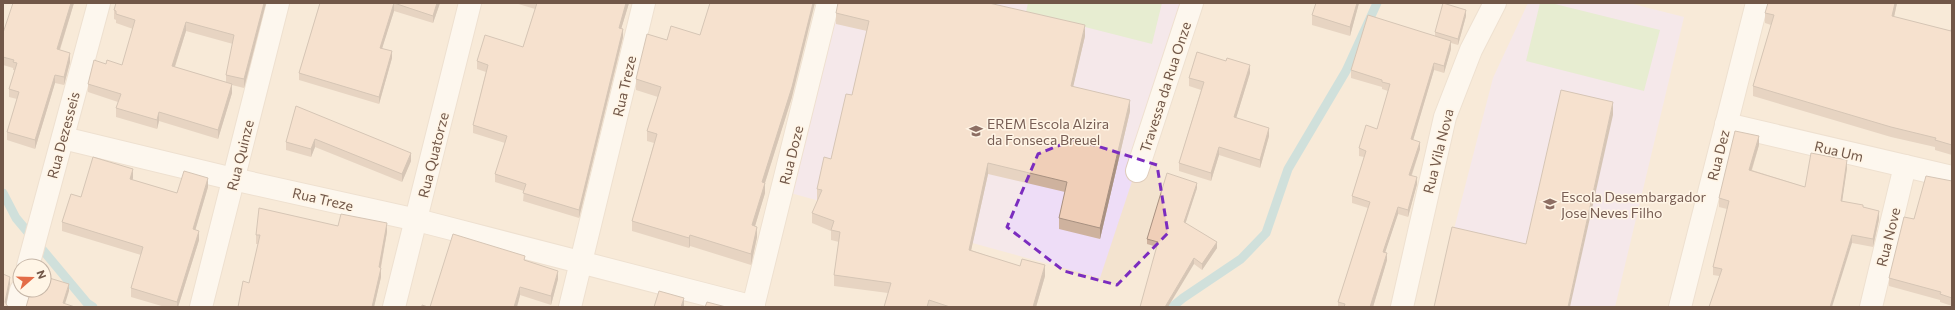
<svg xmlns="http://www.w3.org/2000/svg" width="1955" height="310" viewBox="0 0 1955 310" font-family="Commissioner,sans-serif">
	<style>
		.residential { fill: #f3e3cf; fill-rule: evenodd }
		.education { fill: #eeddf7 }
		.pitch { fill: #cfe8bf }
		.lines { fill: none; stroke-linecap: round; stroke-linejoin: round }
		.stream { stroke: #9cccd5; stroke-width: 9 }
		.minor-casing { stroke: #dfcdbc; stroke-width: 24 }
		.minor { stroke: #fff; stroke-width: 22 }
		.wall { fill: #ceb29e; fill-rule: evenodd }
		.shaded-wall { fill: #a89181 }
		.building { fill: #f0cfb8; stroke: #a89181 }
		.marked { fill: none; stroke: #7b2cbf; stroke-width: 3; stroke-dasharray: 8 5; stroke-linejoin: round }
		.labels { text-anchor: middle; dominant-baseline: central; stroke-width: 3; stroke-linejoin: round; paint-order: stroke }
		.street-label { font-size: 14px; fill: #715748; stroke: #fff5e6 }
		.education-label { font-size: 14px; fill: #785e54; stroke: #fff5e6; text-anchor: start }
	</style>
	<rect width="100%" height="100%" fill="#fbf1e0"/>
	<path class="residential" d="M3 3H1952V307H3ZM20 266H44V290H20Z"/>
	<g class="education">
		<polygon points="840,3 1191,3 1100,278 787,192"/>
		<polygon points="1528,3 1629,3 1684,17 1615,307 1434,307 1493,78"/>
	</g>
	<g class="pitch">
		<polygon points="1028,3 1162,3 1152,44 1026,12"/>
		<polygon points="1540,3 1551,3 1660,30 1644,91 1526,61"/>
	</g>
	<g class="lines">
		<g class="stream">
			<polyline points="3,193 16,218 87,303 93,307"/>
			<polyline points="1172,307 1183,298 1241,259 1266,233 1288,169 1346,71 1377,3"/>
		</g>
		<g class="minor-casing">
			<g id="minor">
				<polyline points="1726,124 1952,177"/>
				<polyline points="63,138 233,179 417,220 754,307"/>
				<polyline points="1137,171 1192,3"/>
				<polyline points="28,266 99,3"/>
				<polyline points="17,307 21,290"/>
				<polyline points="201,307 278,3"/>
				<polyline points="394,307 470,3"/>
				<polyline points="570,307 644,3"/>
				<polyline points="753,307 828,3"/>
				<polyline points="1402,307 1445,117 1471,50 1495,3"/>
				<polyline points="1680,307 1757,3"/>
				<polyline points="1871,307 1905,166"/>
			</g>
		</g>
		<use href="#minor" class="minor"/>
	</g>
	<g class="wall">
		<polygon points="74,3 60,50 70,62 64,85 55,83 35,149 7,140 7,132 17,99 9,97 9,89 15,70 13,70 13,68 3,65 3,33"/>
		<path d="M266 3 244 88 232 85V93L218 139 159 121 157 129 116 117V108L118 102 88 92V84L106 64 122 65 133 29 116 23V20L114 19V10ZM186 31 233 44 226 75V82L175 67Z"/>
		<polygon points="320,3 440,3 433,23 394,11 382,48 392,58 379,104 299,80 299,73"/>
		<polygon points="515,3 629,3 621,29 623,37 579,218 523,201 524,191 495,182 495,174 505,143 473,133 473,125 486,72 477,69 477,61 523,47 535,9"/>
		<polygon points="1359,3 1350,36 1312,25 1312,15"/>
		<polygon points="1897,3 1894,17 1951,31 1952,26 1952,155 1935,150 1935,147 1891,137 1753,96 1753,86 1771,25 1765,23 1765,13"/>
		<polygon points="836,13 1085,36 1073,86 1130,111 1100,239 1059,229 1059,218 1065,192 988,174 971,250 1045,276 1036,307 884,307 888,293 834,286 834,275 839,242 831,240 831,231 812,223 812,213 818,200 817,200 817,189 831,159 852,95 867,31 836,24"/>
		<polygon points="1466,16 1458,45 1451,43 1451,49 1444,73 1434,70 1413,140 1420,149 1412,175 1417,184 1408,217 1398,214 1385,252 1387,260 1373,307 1338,307 1338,302 1368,208 1352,203 1352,196 1364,157 1359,156 1359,148 1377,129 1388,91 1382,89 1382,87 1351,78 1351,70 1435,36 1435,32"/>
		<polygon points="1250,73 1236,118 1269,136 1260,168 1219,155 1211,181 1179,171 1179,163 1201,90 1189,86 1189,78"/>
		<polygon points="636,79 792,97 765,183 765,193 755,226 757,237 751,265 690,246 689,248 632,231 632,221 654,143 647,141 647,131 658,97 636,90"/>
		<polygon points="296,106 411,161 402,182 315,147 311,157 286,150 286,142"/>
		<polygon points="1759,145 1752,170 1805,187 1847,168 1842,201 1863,207 1879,219 1873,247 1852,243 1719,276 1713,275 1713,267 1727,209 1719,207 1719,198"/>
		<polygon points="133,178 132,180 177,193 208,187 195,230 199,240 178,307 165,307 131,297 131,288 141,255 62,231 62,222 81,197"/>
		<polygon points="1952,181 1952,306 1940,302 1940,300 1889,286 1889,278 1914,219"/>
		<polygon points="1197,188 1185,223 1217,248 1202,270 1194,264 1157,247 1147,244 1147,239"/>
		<polygon points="338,226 387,232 381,268 381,277 374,307 238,307 249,283 258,244 256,244 256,235"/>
		<polygon points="525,261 558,279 551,305 520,295 517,307"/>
	</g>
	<g class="shaded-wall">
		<polygon points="71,3 74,3 57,58 57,49"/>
		<polygon points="264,3 266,3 244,88 244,79"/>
		<polygon points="394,3 394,11 380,55 380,48"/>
		<polygon points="437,3 440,3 433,23 433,16"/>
		<polygon points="626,3 629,3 619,36 619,28"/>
		<polygon points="813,3 815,3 792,97 762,192 762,182"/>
		<polygon points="1357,3 1359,3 1350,36 1350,27"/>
		<polygon points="1895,3 1897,3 1892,26 1892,16"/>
		<polygon points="1466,10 1466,16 1458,45 1458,39"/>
		<polygon points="186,22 186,31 172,75 172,66"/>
		<polygon points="1085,25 1085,36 1071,96 1071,86"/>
		<polygon points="623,29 623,37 579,218 579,210"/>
		<polygon points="1451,41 1451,49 1444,73 1444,66"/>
		<polygon points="392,51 392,58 379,104 379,97"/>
		<polygon points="70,53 70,62 64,85 64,77"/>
		<polygon points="1434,63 1434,70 1411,147 1411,139"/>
		<polygon points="1250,65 1250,73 1234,125 1234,117"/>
		<polygon points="55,75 55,83 35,149 35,140"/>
		<polygon points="232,84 232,93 218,139 218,130"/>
		<polygon points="1130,100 1130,111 1100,239 1100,228"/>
		<polygon points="1613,102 1613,115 1570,307 1568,307"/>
		<polygon points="159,112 159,121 157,129 157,120"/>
		<polygon points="1269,128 1269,136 1260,168 1260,160"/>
		<polygon points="1759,136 1759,145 1749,178 1749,170"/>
		<polygon points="315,139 315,147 311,157 311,149"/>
		<polygon points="1420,142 1420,149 1409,182 1409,175"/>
		<polygon points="1219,147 1219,155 1211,181 1211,173"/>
		<polygon points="411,153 411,161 402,182 402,174"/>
		<polygon points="1847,160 1847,168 1841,209 1841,201"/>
		<polygon points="988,163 988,174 969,260 969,250"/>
		<polygon points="133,169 133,178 130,188 130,179"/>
		<polygon points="1417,177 1417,184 1408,217 1408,210"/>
		<polygon points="208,178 208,187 193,238 193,229"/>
		<polygon points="765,183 765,193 752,236 752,225"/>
		<polygon points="1197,183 1197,188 1184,228 1184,222"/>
		<polygon points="1398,207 1398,214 1383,259 1383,252"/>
		<polygon points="1879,211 1879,219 1873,247 1873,239"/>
		<polygon points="387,223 387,232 379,276 379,267"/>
		<polygon points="757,227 757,237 751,265 751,254"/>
		<polygon points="199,231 199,240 178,307 177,307 177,302"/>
		<polygon points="690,235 690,246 689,248 689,238"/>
		<polygon points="1852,235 1852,243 1832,307 1830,307"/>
		<polygon points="1217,242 1217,248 1202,270 1202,264"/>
		<polygon points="1387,253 1387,260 1373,307 1370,307"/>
		<polygon points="1194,258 1194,264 1168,307 1165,307"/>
		<polygon points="1045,265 1045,276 1036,307 1033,307"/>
		<polygon points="381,268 381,277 374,307 372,307"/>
		<polygon points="558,271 558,279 551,305 551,296"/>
		<polygon points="10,277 10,284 6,307 5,302"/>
		<polygon points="69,284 69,291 64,307 63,303"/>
		<polygon points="520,287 520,295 517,307 514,307"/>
		<polygon points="684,298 684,307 681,307"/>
	</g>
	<g class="building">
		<polygon points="13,3 71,3 57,49 70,53 64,77 55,75 35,140 7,132 19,92 9,89 17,63 13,62 14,60 3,57 3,33"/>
		<polygon points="116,3 264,3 244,79 226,75 234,35 186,22 172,66 232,84 218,130 159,112 157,120 116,108 121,94 88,84 94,60 106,64 107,60 122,65 135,20 116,14 116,11 114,10"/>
		<polygon points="320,3 437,3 433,16 394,3 380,48 392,51 379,97 299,73"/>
		<polygon points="537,3 626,3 619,28 623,29 579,210 523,193 526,184 495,174 507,136 473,125 488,65 477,61 485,35 523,47"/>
		<polygon points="710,3 813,3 792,87 762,182 765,183 752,225 757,227 751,254 690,235 689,238 632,221 657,134 647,131 661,87 636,79 647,34 667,40 671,26 700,35"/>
		<polygon points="838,3 989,3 1085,25 1071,86 1130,100 1100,228 1059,218 1067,182 988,163 969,250 1020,266 1022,259 1045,265 1033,307 950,307 929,300 927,307 884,307 891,283 834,275 840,232 831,230 834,221 812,213 822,190 817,189 824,157 831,159 846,94 852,95 869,21 836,13"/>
		<polygon points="1316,3 1357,3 1350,27 1312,15"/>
		<polygon points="1443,3 1466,10 1458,39 1435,32"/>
		<polygon points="1768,3 1895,3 1892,16 1951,31 1952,26 1952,145 1935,140 1936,138 1891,127 1753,86 1774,15 1765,13"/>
		<polygon points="1368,15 1451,41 1444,66 1434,63 1411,139 1420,142 1409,175 1417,177 1408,210 1398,207 1383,252 1387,253 1370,307 1344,307 1345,304 1338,302 1370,202 1352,196 1366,151 1359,148 1366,125 1377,129 1390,84 1382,82 1382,80 1351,70"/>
		<polygon points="1197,52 1226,61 1227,58 1250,65 1234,117 1269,128 1260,160 1219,147 1211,173 1179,163 1204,82 1189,78"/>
		<polygon points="1561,90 1613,102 1568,307 1434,307 1452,227 1526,244"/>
		<polygon points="296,106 411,153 402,174 315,139 311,149 286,142"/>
		<polygon points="1735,131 1759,136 1749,170 1805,187 1811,153 1847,160 1841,201 1863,205 1863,207 1879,211 1873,239 1852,235 1830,307 1709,307 1722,269 1713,267 1729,201 1719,198"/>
		<polygon points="93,157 133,169 130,179 177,193 184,171 208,178 193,229 199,231 177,302 131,288 143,247 62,222 71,194 81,197"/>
		<polygon points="1167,173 1197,183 1184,222 1217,242 1202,264 1194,258 1165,307 1140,307 1158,242 1147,239"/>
		<polygon points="1926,176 1952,181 1952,298 1940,294 1941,292 1889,278 1904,217 1914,219"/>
		<polygon points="259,208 338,226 341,214 387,223 379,267 381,268 372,307 238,307 243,281 249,283 260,235 256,235"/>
		<polygon points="453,234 525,256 524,260 558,271 551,296 520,287 514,307 430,307"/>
		<polygon points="3,274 10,277 5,302 8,307 3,307"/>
		<polygon points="46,277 69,284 63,303 75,307 26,307 31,290 44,290 44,284"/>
		<polygon points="659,291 684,298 681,307 654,307"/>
		<polygon points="707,302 726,307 705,307"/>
		<polygon points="422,305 428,307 422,307"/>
	</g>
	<path d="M0 0H1955V310H0ZM1075 139 1157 165 1168 233 1117 285 1064 271 1007 227 1038 154Z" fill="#fbf1e0" fill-opacity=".55" fill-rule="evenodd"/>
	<path class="marked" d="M1075 139 1157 165 1168 233 1117 285 1064 271 1007 227 1038 154Z"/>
	<defs>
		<g id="school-bare" transform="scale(1.08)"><path d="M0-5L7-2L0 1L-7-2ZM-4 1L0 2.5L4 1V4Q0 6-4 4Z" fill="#8d6e63" stroke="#fff5e6" stroke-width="2.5" paint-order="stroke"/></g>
	</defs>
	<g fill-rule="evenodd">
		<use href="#school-bare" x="976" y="131"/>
		<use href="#school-bare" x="1550" y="204"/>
	</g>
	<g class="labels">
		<g class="street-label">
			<text transform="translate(624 86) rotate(-77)">Rua Treze</text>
			<text transform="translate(1165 87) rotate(-72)">Travessa da Rua Onze</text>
			<text transform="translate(63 135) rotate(-75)">Rua Dezesseis</text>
			<text transform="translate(1438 151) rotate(-76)">Rua Vila Nova</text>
			<text transform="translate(1839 151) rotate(13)">Rua Um</text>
			<text transform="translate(240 155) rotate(-76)">Rua Quinze</text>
			<text transform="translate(433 155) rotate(-76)">Rua Quatorze</text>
			<text transform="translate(791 155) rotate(-76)">Rua Doze</text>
			<text transform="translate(1718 155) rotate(-76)">Rua Dez</text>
			<text transform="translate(323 199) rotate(13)">Rua Treze</text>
			<text transform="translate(1888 237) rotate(-76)">Rua Nove</text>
		</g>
		<g class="education-label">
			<text x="987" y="123">EREM Escola Alzira<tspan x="987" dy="16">da Fonseca Breuel</tspan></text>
			<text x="1561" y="196">Escola Desembargador<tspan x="1561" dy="16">Jose Neves Filho</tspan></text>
		</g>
	</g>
	<rect width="1955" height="310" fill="none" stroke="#715748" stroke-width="8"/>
	<g transform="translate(32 278) rotate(70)"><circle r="19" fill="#fff5e6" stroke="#c6b6a7"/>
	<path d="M0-3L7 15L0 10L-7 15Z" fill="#e36c47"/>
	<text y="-6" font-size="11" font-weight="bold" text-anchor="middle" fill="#715748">N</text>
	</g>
</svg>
